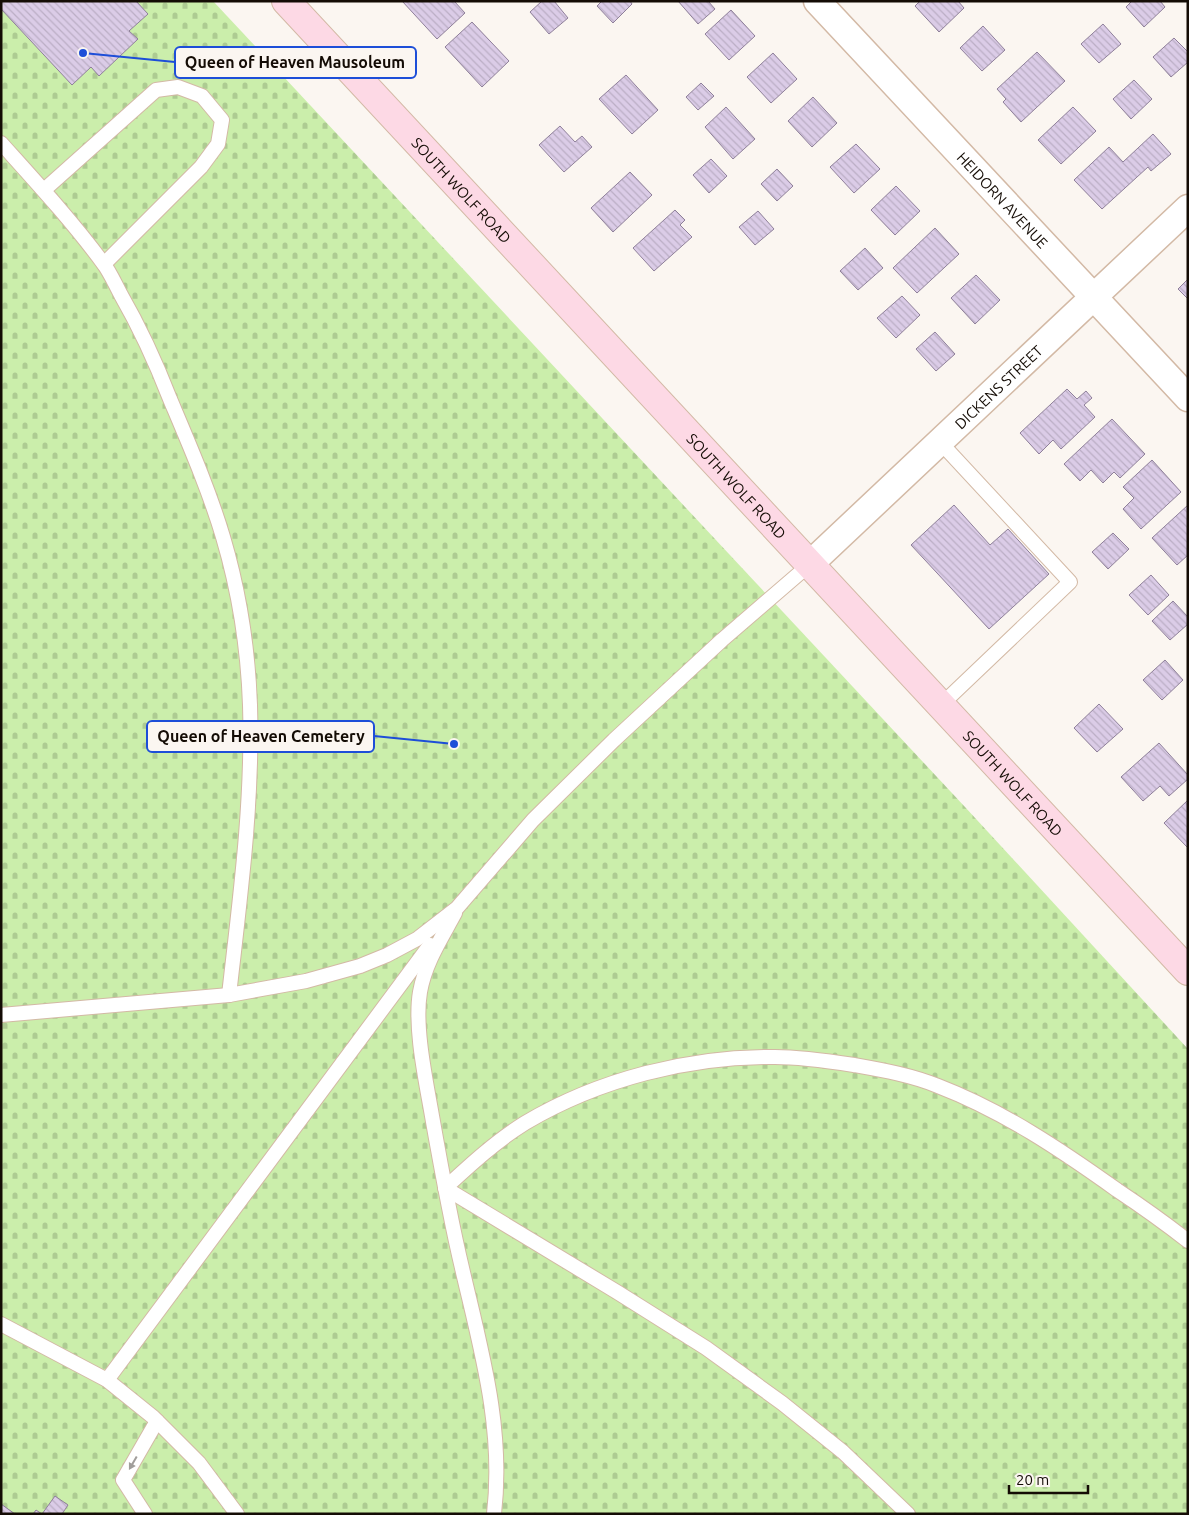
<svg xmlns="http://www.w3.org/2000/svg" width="1189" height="1515" viewBox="0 0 1189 1515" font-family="Ubuntu,sans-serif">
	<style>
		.cemetery { fill: url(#cemetery-stones) }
		.building { fill: url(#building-back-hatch); stroke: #8f809a }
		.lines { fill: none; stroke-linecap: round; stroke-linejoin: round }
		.lane-casing { stroke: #d3b9a5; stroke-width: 16 }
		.street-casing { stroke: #d3b9a5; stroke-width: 29 }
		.secondary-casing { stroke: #d3b9a5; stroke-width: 30 }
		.lane { stroke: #fff; stroke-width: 14 }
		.street { stroke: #fff; stroke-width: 26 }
		.secondary { stroke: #fdd9e5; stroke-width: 28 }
		.oneway { fill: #a19e9b }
		.labels { text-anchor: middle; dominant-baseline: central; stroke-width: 4; stroke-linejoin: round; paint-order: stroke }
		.street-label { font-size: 15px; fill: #140c05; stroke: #fbf6f1 }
		.leader { fill: none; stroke: #1d4ed8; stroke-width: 2 }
		.callout-dot { fill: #1d4ed8; stroke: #fbf6f1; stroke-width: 2 }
		.callout { fill: #fbf6f1; stroke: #1d4ed8; stroke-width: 2 }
		.callout-label { font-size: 16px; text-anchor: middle; font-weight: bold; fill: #140c05 }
	</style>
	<defs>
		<pattern id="cemetery-stones" width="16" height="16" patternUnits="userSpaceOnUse" patternTransform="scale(1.25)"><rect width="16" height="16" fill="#cbeeab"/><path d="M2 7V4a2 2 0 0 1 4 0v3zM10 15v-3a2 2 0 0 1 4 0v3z" fill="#adcb92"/></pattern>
		<pattern id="building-back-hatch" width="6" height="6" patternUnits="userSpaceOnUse" patternTransform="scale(1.25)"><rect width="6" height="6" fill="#dbcce7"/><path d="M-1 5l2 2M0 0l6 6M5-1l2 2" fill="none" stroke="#bbaec5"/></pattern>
	</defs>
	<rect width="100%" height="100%" fill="#fbf6f1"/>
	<polygon class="cemetery" points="1,1 213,1 965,807 1188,1049 1188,1514 1,1514"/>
	<g class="building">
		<polygon points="1,1 136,1 148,14 129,31 138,39 99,76 91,67 72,85 1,9"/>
		<polygon points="402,1 454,1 465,13 437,39"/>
		<polygon points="542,1 554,1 568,18 549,34 530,12"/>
		<polygon points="602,1 630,1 632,4 613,23 597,6"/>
		<polygon points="678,1 708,1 715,9 698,24"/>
		<polygon points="920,1 958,1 964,8 939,32 915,6"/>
		<polygon points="1132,1 1160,1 1165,7 1144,27 1126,7"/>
		<polygon points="731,10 755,36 729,60 705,34"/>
		<polygon points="472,22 509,61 482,87 445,47"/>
		<polygon points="1103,24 1121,44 1099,63 1081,44"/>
		<polygon points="983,26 1005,50 982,71 960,48"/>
		<polygon points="1174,38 1188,52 1188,62 1171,77 1153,57"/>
		<polygon points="1037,52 1065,81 1021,122 1003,102 1006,99 997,89"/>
		<polygon points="773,53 797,79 771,103 747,77"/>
		<polygon points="626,75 658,110 632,134 599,99"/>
		<polygon points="1134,80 1152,99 1131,119 1113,99"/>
		<polygon points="701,83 714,96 698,110 686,97"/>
		<polygon points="813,97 837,123 812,147 788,121"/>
		<polygon points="726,107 755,139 733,159 705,127"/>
		<polygon points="1073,107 1096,131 1061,164 1038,140"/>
		<polygon points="560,126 575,142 582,136 592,147 564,172 539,145"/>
		<polygon points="1153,134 1171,154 1151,171 1148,167 1102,209 1074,180 1109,147 1123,162"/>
		<polygon points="856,144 880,169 854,193 830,167"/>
		<polygon points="711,159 727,176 709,193 693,175"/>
		<polygon points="777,169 793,186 777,201 761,184"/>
		<polygon points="630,172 652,195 613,232 591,208"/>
		<polygon points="896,186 920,211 895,235 871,210"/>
		<polygon points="675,210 685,220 680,225 692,237 654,271 633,248"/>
		<polygon points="758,211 774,229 755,245 739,227"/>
		<polygon points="935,228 959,254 917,293 893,268"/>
		<polygon points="865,248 883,268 858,290 840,271"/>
		<polygon points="976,275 1000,300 975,324 951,298"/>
		<polygon points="1188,279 1188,299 1178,289"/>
		<polygon points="902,296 920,315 896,338 877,318"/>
		<polygon points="935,332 955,354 936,371 916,349"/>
		<polygon points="1067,389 1077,399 1086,391 1092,398 1084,405 1095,417 1061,449 1053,440 1039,454 1020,433"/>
		<polygon points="1112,419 1145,454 1120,478 1114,472 1103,483 1091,470 1080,481 1064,464"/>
		<polygon points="1152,460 1181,492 1141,529 1123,509 1134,498 1123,487"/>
		<polygon points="954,505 990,545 1008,529 1049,574 989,629 911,545"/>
		<polygon points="1188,505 1188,555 1177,565 1152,538"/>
		<polygon points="1113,533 1129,549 1108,569 1092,552"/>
		<polygon points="1151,575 1169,595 1148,615 1129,595"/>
		<polygon points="1173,601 1188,617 1188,624 1170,640 1152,621"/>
		<polygon points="1165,660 1183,680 1162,700 1143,680"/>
		<polygon points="1099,704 1123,729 1097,752 1074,728"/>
		<polygon points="1159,743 1188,775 1188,779 1169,796 1160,786 1143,801 1121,777"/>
		<polygon points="1188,800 1188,846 1187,847 1164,823"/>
		<polygon points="55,1496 68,1505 62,1514 33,1514 36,1510 42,1514"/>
		<polygon points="1,1504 15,1514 1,1514"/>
	</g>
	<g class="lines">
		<g class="lane-casing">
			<g id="lane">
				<path d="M1 143C36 182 72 221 103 263 110 272 115 284 121 295 140 328 156 363 170 399 189 444 209 490 223 537 239 591 248 648 250 705 253 802 240 898 229 995"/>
				<polyline points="44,190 156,90 178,87 202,96 222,120 218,144 201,167 104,264"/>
				<polyline points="940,442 1070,582 941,705"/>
				<path d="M455 913C441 939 425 963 420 992 414 1027 426 1081 432 1116 441 1167 450 1218 462 1268 481 1350 504 1428 494 1514"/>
				<polyline points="1,1015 229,995 306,981 360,966 387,955 417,939 457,908 533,820 614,740 722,640 809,565"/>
				<polyline points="1,1324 107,1380 153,1417 199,1463 237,1514"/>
				<polyline points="107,1380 430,945"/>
				<polyline points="145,1514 123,1480 157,1421"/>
				<path d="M908 1514 843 1452 782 1403 706 1348 617 1292 445 1188C470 1165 496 1141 525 1123 599 1079 690 1056 775 1057 801 1057 828 1061 854 1065 882 1070 911 1075 938 1086 1003 1111 1061 1150 1117 1190 1141 1206 1165 1223 1188 1241"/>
			</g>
		</g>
		<g class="street-casing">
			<g id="street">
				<path id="s1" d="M817 1 1188 398"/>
				<path id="s2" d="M809 565 1188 208"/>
			</g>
		</g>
		<g class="secondary-casing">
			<g id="secondary">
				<path id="s3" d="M286 1 1188 971"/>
			</g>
		</g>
		<use href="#lane" class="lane"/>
		<use href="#street" class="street"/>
		<use href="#secondary" class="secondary"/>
	</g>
	<defs><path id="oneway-solid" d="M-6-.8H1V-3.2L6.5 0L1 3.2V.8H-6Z" transform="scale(1.25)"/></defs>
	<use class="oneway" href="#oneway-solid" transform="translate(133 1463) rotate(120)"/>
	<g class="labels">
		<g class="street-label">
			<text stroke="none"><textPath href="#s3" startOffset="258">SOUTH WOLF ROAD</textPath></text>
			<text stroke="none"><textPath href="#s1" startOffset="272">HEIDORN AVENUE</textPath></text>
			<text stroke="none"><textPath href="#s2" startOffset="260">DICKENS STREET</textPath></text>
			<text stroke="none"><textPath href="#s3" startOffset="662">SOUTH WOLF ROAD</textPath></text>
			<text stroke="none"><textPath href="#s3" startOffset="1068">SOUTH WOLF ROAD</textPath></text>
		</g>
	</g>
	<path class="leader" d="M83 53L175 62M454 744L374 736"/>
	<g class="callout-dot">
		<circle cx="83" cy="53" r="5"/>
		<circle cx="454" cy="744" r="5"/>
	</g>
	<g class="callout">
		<rect x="175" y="47" width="241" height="31" rx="5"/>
		<rect x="147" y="721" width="227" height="31" rx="5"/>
	</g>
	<g class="callout-label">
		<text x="295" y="68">Queen of Heaven Mausoleum</text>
		<text x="261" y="742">Queen of Heaven Cemetery</text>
	</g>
	<rect width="1189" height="1515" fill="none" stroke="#140c05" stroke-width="5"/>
	<path d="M1009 1485v8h79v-8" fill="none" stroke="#140c05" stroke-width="2.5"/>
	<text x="1016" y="1485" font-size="15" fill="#140c05" stroke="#fbf6f1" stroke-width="4" paint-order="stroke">20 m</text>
</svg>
